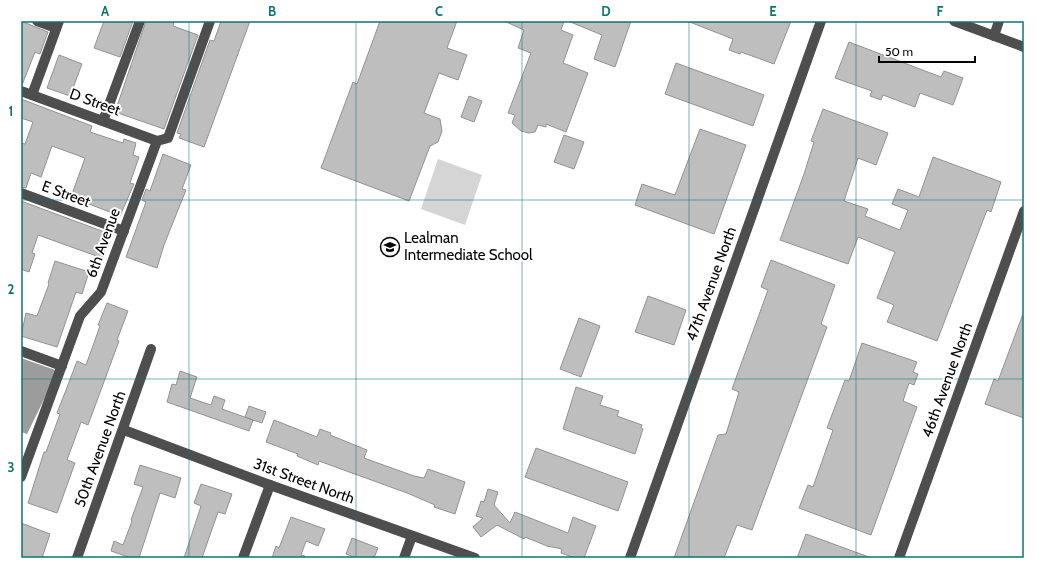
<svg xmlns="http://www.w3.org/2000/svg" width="1045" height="579" viewBox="0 0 1045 579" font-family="Cabin,sans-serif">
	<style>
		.green { fill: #d5d5d5 }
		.water { fill: #9c9c9c }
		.building { fill: #bebebe; stroke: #929292 }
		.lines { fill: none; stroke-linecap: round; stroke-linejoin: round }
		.minor { stroke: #4e4e4e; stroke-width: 10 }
		.grid { fill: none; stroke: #0f766e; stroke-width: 1; stroke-opacity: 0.55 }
		.labels { text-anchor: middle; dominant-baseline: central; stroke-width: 4; stroke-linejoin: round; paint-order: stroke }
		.street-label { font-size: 15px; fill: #000; stroke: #fff }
		.poi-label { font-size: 15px; fill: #000; stroke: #fff; text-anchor: start }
		.neatline { fill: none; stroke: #0f766e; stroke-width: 1.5 }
		.grid-label { font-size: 13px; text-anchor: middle; font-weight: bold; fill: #0f766e }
	</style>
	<rect width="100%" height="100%" fill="#fff"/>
	<polygon class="green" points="438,159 482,175 465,225 421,209"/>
	<polygon class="water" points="21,358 58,371 27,434 21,432"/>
	<g class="building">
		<polygon points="21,21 48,32 40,54 35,52 22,85"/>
		<polygon points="104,21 133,21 120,57 94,48"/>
		<polygon points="146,21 174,21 173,26 198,35 164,129 115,112"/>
		<polygon points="221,21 250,21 204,147 179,138 181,134 177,133 210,40 214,41"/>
		<polygon points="380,21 457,21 447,48 467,55 458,80 439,73 424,113 440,119 442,131 438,142 430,146 409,201 321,168 353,82 357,84"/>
		<polygon points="504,21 564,21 561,30 573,35 563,63 588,73 566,132 546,124 546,127 538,125 535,132 529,133 521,131 512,123 515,115 508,113 531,53 518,48 524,30"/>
		<polygon points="568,21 631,21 615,67 594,59 602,35"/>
		<polygon points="687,21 791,21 774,64 741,52 740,54 729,50 733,39"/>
		<polygon points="849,42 941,77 944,71 963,78 953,105 920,93 915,107 883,95 881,100 870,96 872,91 835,78"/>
		<polygon points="59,55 82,64 70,96 47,88"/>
		<polygon points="676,63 764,95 753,126 665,94"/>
		<polygon points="469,96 482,101 474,122 461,117"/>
		<polygon points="21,99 92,126 90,132 123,143 124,139 136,143 133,155 139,157 130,183 134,184 120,216 71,197 85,158 52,146 41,177 31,173 26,188 21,187 21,143 25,144 33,122 21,118"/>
		<polygon points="823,109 888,133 876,165 858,158 844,201 868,209 865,216 900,230 908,210 892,204 898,189 919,197 933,157 1001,182 991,212 987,210 937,341 887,322 894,305 877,298 895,252 858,237 848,264 780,240 804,174 814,142 811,141"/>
		<polygon points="700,129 746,145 714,234 635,205 642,184 675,195"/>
		<polygon points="564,135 584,142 574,169 554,162"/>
		<polygon points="163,154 191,165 182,189 186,190 164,245 157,268 126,257 146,202 142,200 146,189 150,191"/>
		<polygon points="21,201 110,234 102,258 38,235 32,253 35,254 29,272 21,269"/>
		<polygon points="771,260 835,285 821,324 827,327 752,530 737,525 724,558 674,558 718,435 726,434 739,392 732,389 768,290 761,287"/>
		<polygon points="55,261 89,272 82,294 76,292 57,347 21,336 26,313 37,316 49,284 48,283"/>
		<polygon points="648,296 686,310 674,345 635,332"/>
		<polygon points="107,303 128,311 117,340 119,341 88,425 81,422 67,460 75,463 57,513 28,503 44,452 46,452 60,414 57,413 66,390 77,361 86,365 100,326 98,325"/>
		<polygon points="1023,314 1024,314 1024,418 985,404 994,379 998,381"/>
		<polygon points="579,318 600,326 581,377 560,369"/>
		<polygon points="862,343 917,362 913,372 918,374 914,385 909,383 903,401 917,407 871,535 799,508 808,485 813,487 833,430 827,428 845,380 849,381"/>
		<polygon points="180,371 197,377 190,398 211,405 214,396 225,400 222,409 253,420 245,417 249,406 266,412 262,423 253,420 249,431 167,402 172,384 176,385"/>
		<polygon points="576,387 603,396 600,405 619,411 617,416 642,425 641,428 643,429 635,454 563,429"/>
		<polygon points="274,420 317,437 320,429 331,433 330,435 367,450 364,458 414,476 424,478 428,469 465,482 455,514 434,507 435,505 407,493 319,461 318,465 297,456 298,454 266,442"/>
		<polygon points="536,448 628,482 618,511 525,477"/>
		<polygon points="140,465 181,478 175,498 160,493 139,558 131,558 111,551 114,541 123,545 132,521 131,520 143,487 134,484"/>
		<polygon points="201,484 232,494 225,514 218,512 202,558 184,558 201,506 194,503"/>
		<polygon points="488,489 498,492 494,505 510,523 515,512 568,533 573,517 596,526 584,558 575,558 561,553 562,549 547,546 525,537 524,539 497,525 481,537 473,527 483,518 476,516 481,501 484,502"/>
		<polygon points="291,517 325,529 318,546 306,541 301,555 305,556 304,558 272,558 276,546 279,548"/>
		<polygon points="21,523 50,534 42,558 21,558"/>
		<polygon points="806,534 869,557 869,558 797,558"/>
		<polygon points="352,538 378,548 374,558 356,558 346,554"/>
	</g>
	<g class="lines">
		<g class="minor">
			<polyline points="37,21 56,28"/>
			<polyline points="954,21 1024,47"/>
			<polyline points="994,36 999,21"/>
			<polyline points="21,91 157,141"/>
			<polyline points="32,95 59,21"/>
			<polyline points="103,121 140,21"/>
			<polyline points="157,141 168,138 210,21"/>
			<polyline points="21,193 124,231"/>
			<polyline points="21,351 62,366"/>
			<polyline points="124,430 270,485 475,558"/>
			<polyline points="21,477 80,316 101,292 157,141"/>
			<polyline points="77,558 151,349"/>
			<polyline points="243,558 270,485"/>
			<polyline points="404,558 412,536"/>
			<polyline points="630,558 821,21"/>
			<polyline points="899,558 1024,211"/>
		</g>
	</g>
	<path class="grid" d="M189 21V558M356 21V558M522 21V558M689 21V558M856 21V558M21 200H1024M21 379H1024"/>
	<defs>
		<g id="school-ring" transform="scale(1)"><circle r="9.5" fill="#fff" stroke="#000" stroke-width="1.5"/><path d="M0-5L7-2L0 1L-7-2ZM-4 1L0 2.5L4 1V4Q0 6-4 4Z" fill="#000"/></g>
	</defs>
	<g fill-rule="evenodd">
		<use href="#school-ring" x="390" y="247"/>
	</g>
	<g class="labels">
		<g class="street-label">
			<text transform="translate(95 102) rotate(20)">D Street</text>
			<text transform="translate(66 194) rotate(20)">E Street</text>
			<text transform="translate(103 243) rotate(-70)">6th Avenue</text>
			<text transform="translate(711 284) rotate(-70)">47th Avenue North</text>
			<text transform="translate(947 380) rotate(-70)">46th Avenue North</text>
			<text transform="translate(100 449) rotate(-70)">50th Avenue North</text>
			<text transform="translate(304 481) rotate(20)">31st Street North</text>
		</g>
		<g class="poi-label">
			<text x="404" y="238">Lealman<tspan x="404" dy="17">Intermediate School</tspan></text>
		</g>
	</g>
	<rect width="1045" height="579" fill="none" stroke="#ffffff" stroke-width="44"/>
	<path d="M879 56v6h96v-6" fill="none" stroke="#000000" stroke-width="2"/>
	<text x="885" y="56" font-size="12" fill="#000000" stroke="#ffffff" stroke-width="3" paint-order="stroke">50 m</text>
	<rect x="22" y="22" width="1001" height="535" class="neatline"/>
	<g class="grid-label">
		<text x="105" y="16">A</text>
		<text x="272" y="16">B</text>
		<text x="439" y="16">C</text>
		<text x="606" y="16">D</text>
		<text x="773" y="16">E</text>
		<text x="940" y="16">F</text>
		<text x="11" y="116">1</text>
		<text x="11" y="294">2</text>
		<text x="11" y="472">3</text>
	</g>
</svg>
